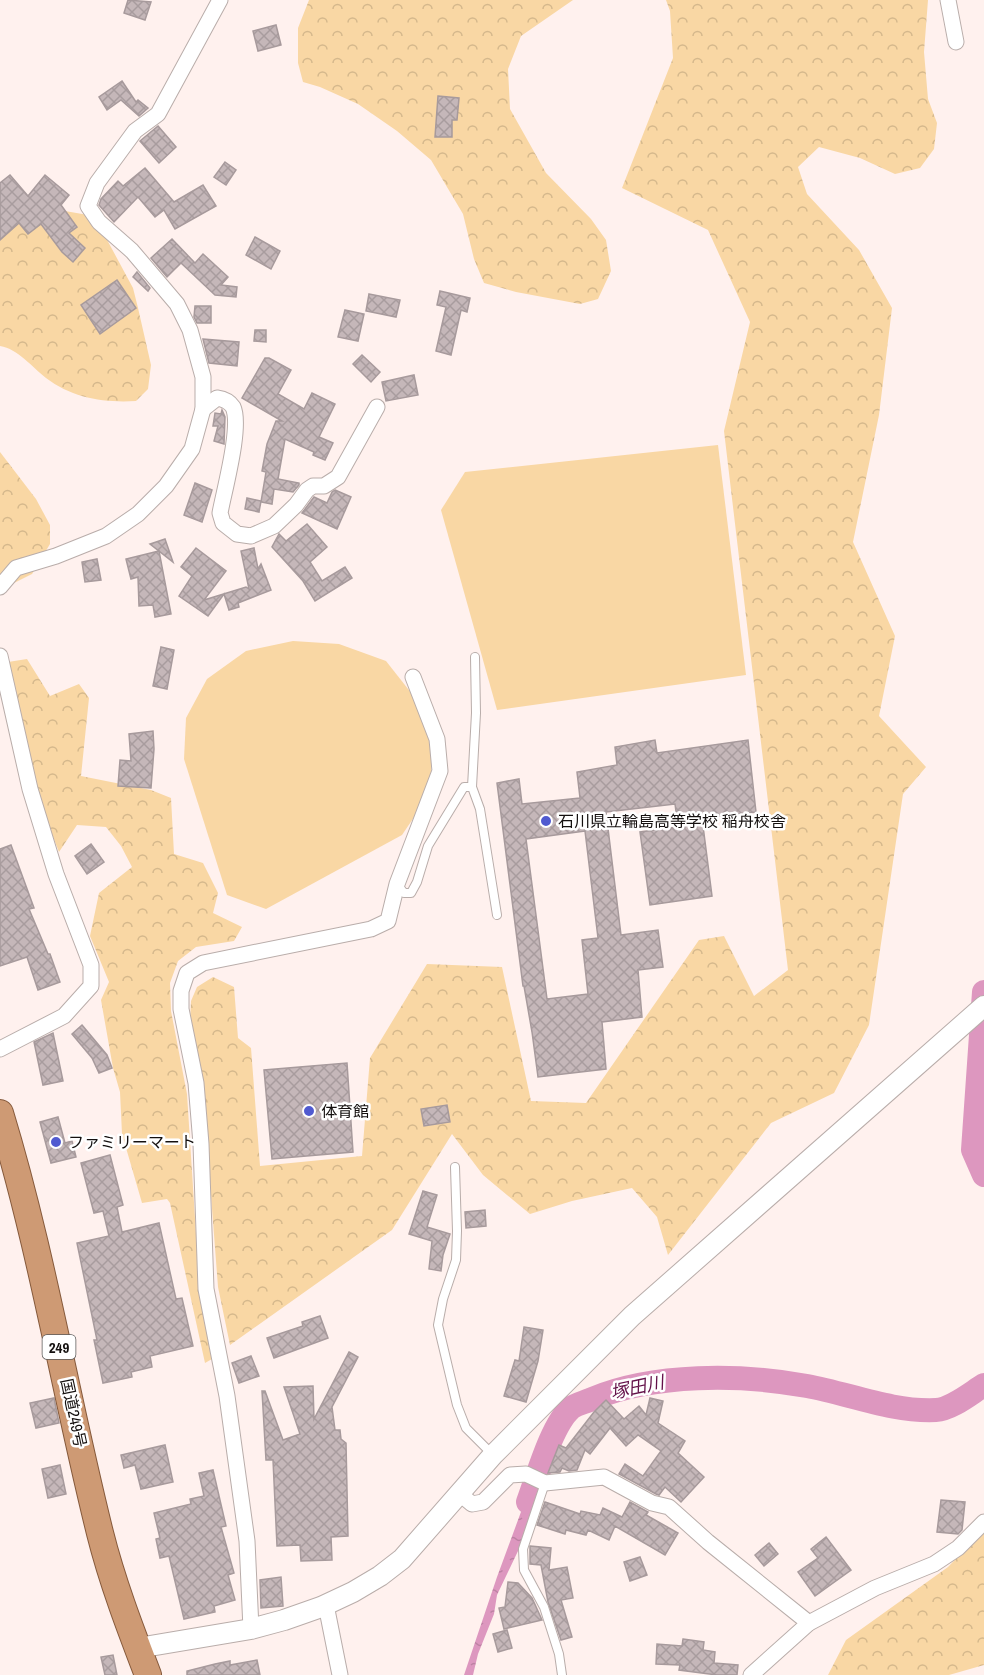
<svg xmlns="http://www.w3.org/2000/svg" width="984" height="1675" viewBox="0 0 984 1675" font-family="'Archivo Narrow','Noto Sans JP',sans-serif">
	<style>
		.forest { fill: url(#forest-crowns) }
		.pitch { fill: #f9d7a4 }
		.water { fill: url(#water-ripples) }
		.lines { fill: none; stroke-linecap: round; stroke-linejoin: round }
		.river { stroke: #dd97bf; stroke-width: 24 }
		.building { fill: url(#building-cross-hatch); stroke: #a79a9c; stroke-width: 1.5; fill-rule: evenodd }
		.service-casing { stroke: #b9adaa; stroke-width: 10 }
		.minor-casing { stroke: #b9adaa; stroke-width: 17 }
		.tertiary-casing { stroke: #b9adaa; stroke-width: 22 }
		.trunk-casing { stroke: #85593b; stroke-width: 28 }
		.service { stroke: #fff; stroke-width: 8 }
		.minor { stroke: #fff; stroke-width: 15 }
		.tertiary { stroke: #fff; stroke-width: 20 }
		.trunk { stroke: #ce9a74; stroke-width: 26 }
		.poi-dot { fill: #505ad0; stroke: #fff; stroke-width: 2 }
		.labels { text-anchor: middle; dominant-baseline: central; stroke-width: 5; stroke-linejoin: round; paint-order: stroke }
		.shield { fill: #fff; stroke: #5a5857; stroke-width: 1.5 }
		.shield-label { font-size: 15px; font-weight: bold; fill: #14100f }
		.poi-label { font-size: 16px; fill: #14100f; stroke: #fff; text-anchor: start }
		.street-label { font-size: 16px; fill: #14100f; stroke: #fff }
		.water-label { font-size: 18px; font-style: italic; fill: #631149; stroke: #fff }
	</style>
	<defs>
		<pattern id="forest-crowns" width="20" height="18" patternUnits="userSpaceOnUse" patternTransform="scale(1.5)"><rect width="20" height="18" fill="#f9d7a4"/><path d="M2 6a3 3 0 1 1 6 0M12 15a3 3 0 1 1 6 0" fill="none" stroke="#d5b88c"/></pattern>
		<pattern id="water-ripples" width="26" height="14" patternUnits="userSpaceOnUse" patternTransform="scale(1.5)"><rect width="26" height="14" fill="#dd97bf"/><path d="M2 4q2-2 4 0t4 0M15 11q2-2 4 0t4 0" fill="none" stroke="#bd81a3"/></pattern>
		<pattern id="building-cross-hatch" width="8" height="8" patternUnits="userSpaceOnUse" patternTransform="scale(1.5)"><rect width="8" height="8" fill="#c5b7b9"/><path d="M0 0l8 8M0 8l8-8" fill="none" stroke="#a89c9e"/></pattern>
	</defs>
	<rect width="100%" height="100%" fill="#fff1ee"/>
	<g class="forest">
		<polygon points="309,0 573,0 521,36 508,69 510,109 546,173 591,219 606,240 611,271 598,299 580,304 516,292 484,283 474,259 463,214 431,160 397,131 358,104 320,87 303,82 298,63 298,28"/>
		<polygon points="666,0 928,0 924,52 928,99 937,123 934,149 920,168 895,174 860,158 819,147 798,167 807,194 859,250 892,308 879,415 853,542 895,636 879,716 926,767 903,794 869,1025 834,1093 771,1123 668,1255 657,1217 632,1188 572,1201 530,1214 483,1175 452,1134 392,1230 230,1345 218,1287 202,1077 190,1022 191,1001 197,987 213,977 234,987 238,1038 251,1048 260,1166 362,1156 370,1058 427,964 502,967 531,1101 586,1103 699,940 724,936 754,996 788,970 724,431 750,322 708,230 622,188 673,58 670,11"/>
		<path d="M65 211 88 215 105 236 133 288 138 308 151 365 148 389 136 401C104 403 72 398 46 378 32 367 18 349 0 346V227Z"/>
		<polygon points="0,452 36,499 50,525 50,544 32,574 0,590"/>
		<polygon points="27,659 50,696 79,684 89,698 81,776 151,790 171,798 174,854 203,863 218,893 213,913 242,927 234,941 196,947 178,961 170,983 171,1011 187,1094 200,1296 212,1359 205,1363 170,1203 167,1199 142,1203 122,1134 120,1092 113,1068 101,1000 109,982 90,936 99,893 132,867 121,846 106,827 77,825 59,852 37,796 8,662"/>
		<polygon points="984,1530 984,1665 949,1675 828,1675 846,1640 948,1567"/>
	</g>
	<g class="pitch">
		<polygon points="718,445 746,675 497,710 441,510 465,472"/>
		<polygon points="293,641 339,644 386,661 412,694 433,746 429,795 402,835 266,909 227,895 184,759 186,718 207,679 246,651"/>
	</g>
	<polygon class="water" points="532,1482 538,1484 539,1491 518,1551 497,1595 494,1614 478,1654 473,1675 464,1675 497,1577"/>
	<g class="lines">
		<g class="river">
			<polyline points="984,992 973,1150 984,1175"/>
			<path d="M528 1502C537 1478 552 1424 571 1408 576 1404 586 1402 592 1399 654 1373 741 1374 807 1386 850 1394 892 1412 936 1410 952 1409 971 1393 984 1385"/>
		</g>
	</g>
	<g class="building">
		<polygon points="128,0 151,2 145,20 124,13"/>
		<polygon points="276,25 281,45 258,51 253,31"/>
		<polygon points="122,81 136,102 138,100 148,108 139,116 121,100 107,110 99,97"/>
		<polygon points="438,96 459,98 457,120 452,120 452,137 435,137"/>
		<polygon points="158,126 176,147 159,163 140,141"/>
		<polygon points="225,162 236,170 226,185 214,177"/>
		<polygon points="145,168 174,202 203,185 216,206 175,229 164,210 155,217 138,197 114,222 99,205 101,199 118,181 123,186"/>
		<polygon points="10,175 28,196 45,175 69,195 61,205 77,227 69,233 85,248 73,262 62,252 41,224 28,234 19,223 0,240 0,183"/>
		<polygon points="255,237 280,251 271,269 246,255"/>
		<polygon points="172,239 195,263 203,254 228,277 221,285 237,287 236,297 215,295 181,263 167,277 151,258"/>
		<polygon points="137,272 150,288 148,291 133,277"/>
		<polygon points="117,280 136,308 100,334 81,305"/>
		<polygon points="440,291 470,298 467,312 461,310 451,355 436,351 446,307 437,305"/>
		<polygon points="369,294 400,300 396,317 366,311"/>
		<polygon points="195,306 211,306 211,323 197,323 194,317"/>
		<polygon points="345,310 364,314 358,341 338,337"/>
		<polygon points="255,330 266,330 266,342 254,341"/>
		<polygon points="203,339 239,342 237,366 209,363"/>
		<polygon points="362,355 380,372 371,382 353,364"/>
		<polygon points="265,358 269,358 291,370 278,394 304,409 312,393 335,404 319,437 333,443 325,460 313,455 314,452 285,439 278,479 299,483 299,485 293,492 274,489 272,504 261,502 266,472 262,471 267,444 276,421 282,421 242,398"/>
		<polygon points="414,375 418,395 386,401 382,382"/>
		<polygon points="222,410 225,417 224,444 214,441 218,426 213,426 215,413 221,414"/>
		<polygon points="195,483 212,490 202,522 184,515"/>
		<polygon points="335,490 351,497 337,529 302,513 314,497 327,503 332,492"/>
		<polygon points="247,498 261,501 259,512 245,509"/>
		<polygon points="307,524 327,547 310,562 322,581 345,567 352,578 315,601 303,581 272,547 279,534 286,541"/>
		<polygon points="165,539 173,562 150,544"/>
		<polygon points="196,548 226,571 204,600 246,587 249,589 241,551 254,548 258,569 261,564 271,590 238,603 239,607 229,610 224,594 208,616 179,596 192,576 181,567"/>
		<polygon points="159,551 171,614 155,617 153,605 139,606 138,577 131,579 126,559"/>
		<polygon points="97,559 101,580 85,582 82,562"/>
		<polygon points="161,647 174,650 167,689 153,686"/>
		<polygon points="153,731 154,749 151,788 118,786 120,760 131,761 129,734"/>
		<path d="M655 740 657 753 748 740 756 812 702 818 712 896 650 905 640 832 678 827 675 804 606 812 621 935 658 930 663 967 638 970 642 1017 602 1022 606 1069 538 1077 532 1032 524 986H523L497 783 519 779 522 804 580 798 577 772 617 765 615 747ZM585 831 598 938 582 940 588 994 547 999 526 839Z"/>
		<polygon points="91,844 104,862 87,874 75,856"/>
		<polygon points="11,845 34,908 29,909 48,954 50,954 60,982 38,990 27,957 0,966 0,849"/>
		<polygon points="82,1025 107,1055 112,1068 99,1073 92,1058 72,1034"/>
		<polygon points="53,1033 63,1081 43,1085 34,1042"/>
		<polygon points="347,1063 353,1152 272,1159 264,1070"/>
		<polygon points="447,1105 450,1122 424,1126 421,1109"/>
		<polygon points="58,1117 65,1143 72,1141 76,1157 51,1163 40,1122"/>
		<polygon points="110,1155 123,1205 117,1207 122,1232 159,1223 176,1299 182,1298 193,1346 150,1356 152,1367 131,1372 132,1377 103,1383 94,1340 97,1340 77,1243 109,1236 103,1211 94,1213 81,1163"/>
		<polygon points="423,1191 437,1195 427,1227 450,1234 443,1255 441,1271 429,1269 432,1241 409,1234"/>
		<polygon points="485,1210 486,1226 466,1228 465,1212"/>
		<polygon points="320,1316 328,1338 274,1358 267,1338 303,1326 302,1322"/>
		<polygon points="524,1327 543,1330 538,1361 526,1402 504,1396 515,1360 519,1361"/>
		<polygon points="349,1352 358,1357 332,1407 335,1430 340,1430 341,1439 346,1443 348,1536 331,1537 332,1560 301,1561 300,1545 277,1546 273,1460 266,1460 262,1391 265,1391 283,1440 300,1434 284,1387 313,1386 314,1419"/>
		<polygon points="251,1356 259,1376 239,1383 232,1363"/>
		<polygon points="54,1398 59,1423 36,1428 30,1403"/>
		<polygon points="650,1398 663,1401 658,1423 685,1441 678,1453 704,1477 681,1502 665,1487 659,1495 656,1494 619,1474 625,1464 643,1476 661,1451 638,1435 626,1446 610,1428 590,1454 585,1450 577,1470 569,1471 562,1468 560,1472 548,1473 559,1445 566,1448 594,1412 606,1400 624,1419 639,1406 646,1415"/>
		<polygon points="165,1445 173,1482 141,1489 135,1465 124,1468 121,1455"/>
		<polygon points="60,1465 66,1494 48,1498 42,1469"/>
		<polygon points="213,1470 226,1526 221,1527 234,1573 228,1575 235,1600 214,1606 215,1612 184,1619 169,1556 160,1558 156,1539 160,1538 154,1513 191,1504 190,1499 204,1496 199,1473"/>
		<polygon points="941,1500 965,1502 962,1530 958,1534 937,1532"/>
		<polygon points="545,1502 580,1514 581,1511 600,1515 603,1508 622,1517 630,1502 648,1512 646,1515 678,1533 665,1555 615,1526 609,1540 588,1530 586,1535 566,1530 565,1534 537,1525"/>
		<polygon points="826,1537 851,1570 815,1596 798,1572 818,1558 811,1549"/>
		<polygon points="769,1543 778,1554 764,1566 755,1555"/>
		<polygon points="530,1546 551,1548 549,1570 567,1567 573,1598 561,1600 572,1637 561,1640 548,1602 541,1565 530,1564"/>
		<polygon points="640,1557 647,1575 630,1581 624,1562"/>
		<polygon points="281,1577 283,1606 261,1608 260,1580"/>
		<polygon points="508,1582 518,1583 532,1598 542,1620 504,1629 499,1608 505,1607"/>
		<polygon points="507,1630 512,1648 498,1652 493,1634"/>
		<polygon points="683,1639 704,1642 703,1650 715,1652 714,1663 738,1665 737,1675 717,1675 679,1670 680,1665 656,1664 657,1644 682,1646"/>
		<polygon points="113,1655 117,1675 105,1675 101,1657"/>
		<polygon points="257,1660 260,1675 187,1675 187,1671 215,1664 230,1661 230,1665"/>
	</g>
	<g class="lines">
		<g class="service-casing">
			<g id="service">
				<polyline points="472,787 476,713 475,657"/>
				<polyline points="397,884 404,893 411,893 417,882 428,846 464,787 472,787 480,809 497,915"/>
				<polyline points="455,1167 457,1231 456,1260 443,1299 438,1325 457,1405 466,1428 492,1454"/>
				<polyline points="545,1483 523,1549 524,1570 544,1607 559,1654 562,1675"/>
			</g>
		</g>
		<g class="minor-casing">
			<g id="minor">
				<polyline points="948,0 956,42"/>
				<path d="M203 409 217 398C224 399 229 401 233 407 242 426 224 491 220 513L223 523 237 534 251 536 274 526 296 505 307 490 313 486H324L338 477 377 407"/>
				<polyline points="0,587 16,568 56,556 106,536 138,514 166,486 192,449 203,409 203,377 190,330 177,304 132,251 99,222 88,206 97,183 135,131 158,114 220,0"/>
				<polyline points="0,656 30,789 56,874 91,965 91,986 64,1016 0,1049"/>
				<polyline points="460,1494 472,1504 483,1502 510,1475 526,1474 545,1483 604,1477 652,1503 669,1507 708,1542 809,1623"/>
				<polyline points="326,1605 340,1675"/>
				<polyline points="251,1629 247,1541 227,1396 206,1289 201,1144 196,1083 181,1009 181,991 187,973 203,963 371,929 388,921 397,884 440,771 437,739 413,677"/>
				<polyline points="751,1675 809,1623 875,1588 934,1564 958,1548 984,1522"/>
			</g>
		</g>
		<g class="tertiary-casing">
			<polyline id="tertiary" points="138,1648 251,1629 284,1620 321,1607 353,1592 380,1576 402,1559 493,1455 632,1316 984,1006"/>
		</g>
		<g class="trunk-casing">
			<path id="trunk" d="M0 1113C42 1251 65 1393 100 1533 112 1581 130 1628 148 1675"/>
		</g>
		<use href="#service" class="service"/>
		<use href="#minor" class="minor"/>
		<use href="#tertiary" class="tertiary"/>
		<use href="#trunk" class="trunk"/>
	</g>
	<g class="poi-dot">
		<circle cx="546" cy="821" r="6"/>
		<circle cx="309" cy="1111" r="6"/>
		<circle cx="56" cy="1142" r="6"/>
	</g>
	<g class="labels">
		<rect class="shield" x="42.5" y="1335" width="33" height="24" rx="4.5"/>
		<g class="shield-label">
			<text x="59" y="1347">249</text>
		</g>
		<g class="poi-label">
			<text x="558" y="821">石川県立輪島高等学校 稲舟校舎</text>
			<text x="321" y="1111">体育館</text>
			<text x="68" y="1142">ファミリーマート</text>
		</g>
		<g class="street-label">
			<text transform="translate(74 1413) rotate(78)">国道249号</text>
		</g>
		<g class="water-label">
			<text transform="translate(637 1387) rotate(-12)">塚田川</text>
		</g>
	</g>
</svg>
